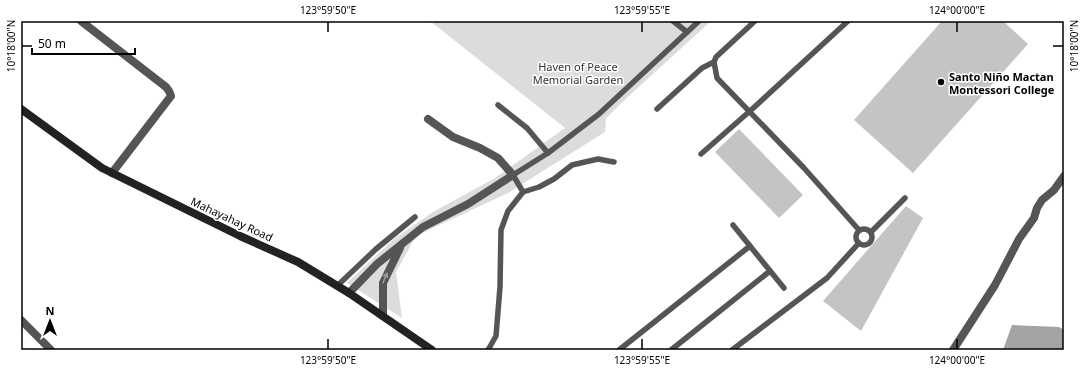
<svg xmlns="http://www.w3.org/2000/svg" width="1085" height="371" viewBox="0 0 1085 371" font-family="'Noto Sans',sans-serif">
	<style>
		.green { fill: #dcdcdc }
		.water { fill: #a3a3a3 }
		.building { fill: #c4c4c4 }
		.lines { fill: none; stroke-linecap: round; stroke-linejoin: round }
		.lane { stroke: #555; stroke-width: 5.5 }
		.street { stroke: #555; stroke-width: 8 }
		.secondary { stroke: #222; stroke-width: 8 }
		.oneway { fill: #999 }
		.ticks { fill: none; stroke: #000; stroke-width: 1.5 }
		.poi-dot { fill: #000; stroke: #fff; stroke-width: 1.5 }
		.labels { text-anchor: middle; dominant-baseline: central; stroke-width: 3; stroke-linejoin: round; paint-order: stroke }
		.park-label { font-size: 11px; fill: #333; stroke: #fff }
		.poi-label { font-size: 11px; font-weight: bold; fill: #000; stroke: #fff; text-anchor: start }
		.street-label { font-size: 11px; fill: #000; stroke: #fff }
		.neatline { fill: none; stroke: #000; stroke-width: 1.5 }
		.ticks-label { font-size: 10px; text-anchor: middle; fill: #000 }
	</style>
	<rect width="100%" height="100%" fill="#fff"/>
	<polygon class="green" points="430,21 711,21 630,95 606,118 605,132 508,193 416,236 396,272 402,318 347,283 394,239 433,212 495,178 565,128"/>
	<polygon class="water" points="1012,325 1059,327 1064,330 1064,350 1003,350"/>
	<g class="building">
		<polygon points="942,21 1003,21 1028,44 913,173 854,120"/>
		<polygon points="739,129 803,195 779,218 715,152"/>
		<polygon points="906,206 923,218 861,331 823,301"/>
	</g>
	<g class="lines">
		<g class="lane">
			<polyline points="673,21 687,32"/>
			<polyline points="755,21 716,57 714,62 717,78 804,168 859,230"/>
			<polyline points="498,105 527,128 548,153"/>
			<polyline points="657,109 702,68 714,62"/>
			<polyline points="701,154 750,111 848,21"/>
			<polyline points="523,192 539,187 554,179 572,165 598,159 614,162"/>
			<polyline points="733,225 784,288"/>
			<circle cx="864" cy="237" r="8"/>
			<polyline points="871,232 905,198"/>
			<polyline points="337,286 376,249 415,217"/>
			<polyline points="488,350 496,336 500,287 501,230 508,211 523,192 513,175 548,153 599,114 699,21"/>
			<polyline points="619,350 750,246"/>
			<polyline points="671,350 770,271"/>
			<polyline points="732,350 827,278 859,243"/>
		</g>
		<g class="street">
			<polyline points="81,21 166,87 169,91 171,96 112,173"/>
			<polyline points="349,293 377,264 423,227 468,204 513,175 498,158 480,148 453,137 428,119"/>
			<polyline points="383,316 383,283 400,248"/>
			<polyline points="21,320 51,350"/>
			<polyline points="953,350 995,285 1019,239 1034,218 1037,208 1042,200 1054,190 1064,176"/>
		</g>
		<polyline class="secondary" points="21,109 102,168 240,236 298,262 349,293 432,350"/>
	</g>
	<defs><path id="oneway-solid" d="M-6-.8H1V-3.2L6.5 0L1 3.2V.8H-6Z"/></defs>
	<use class="oneway" href="#oneway-solid" transform="translate(385 278) rotate(-68)"/>
	<path class="ticks" d="M328 22V32M642 22V32M957 22V32M22 46H32M1053 46H1063M328 339V349M642 339V349M957 339V349"/>
	<circle class="poi-dot" cx="941" cy="82" r="4"/>
	<g class="labels">
		<g class="park-label">
			<text x="578" y="66">Haven of Peace<tspan x="578" dy="13">Memorial Garden</tspan></text>
		</g>
		<g class="poi-label">
			<text x="949" y="76">Santo Niño Mactan<tspan x="949" dy="13">Montessori College</tspan></text>
		</g>
		<g class="street-label">
			<text transform="translate(232 219) rotate(25)">Mahayahay Road</text>
		</g>
	</g>
	<rect width="1085" height="371" fill="none" stroke="#ffffff" stroke-width="44"/>
	<g transform="translate(50 321)" stroke="#ffffff" stroke-width="3" paint-order="stroke">
	<path d="M0-3L7 15L0 10L-7 15Z" fill="#000000"/>
	<text y="-6" font-size="11" font-weight="bold" text-anchor="middle" fill="#000000">N</text>
	</g>
	<path d="M32 48v6h103v-6" fill="none" stroke="#000000" stroke-width="2"/>
	<text x="38" y="48" font-size="12" fill="#000000" stroke="#ffffff" stroke-width="3" paint-order="stroke">50 m</text>
	<rect x="22" y="22" width="1041" height="327" class="neatline"/>
	<g class="ticks-label">
		<text x="328" y="14">123°59'50"E</text>
		<text x="642" y="14">123°59'55"E</text>
		<text x="957" y="14">124°00'00"E</text>
		<text transform="translate(11 46) rotate(-90)" y="4">10°18'00"N</text>
		<text transform="translate(1074 46) rotate(-90)" y="4">10°18'00"N</text>
		<text x="328" y="364">123°59'50"E</text>
		<text x="642" y="364">123°59'55"E</text>
		<text x="957" y="364">124°00'00"E</text>
	</g>
</svg>
